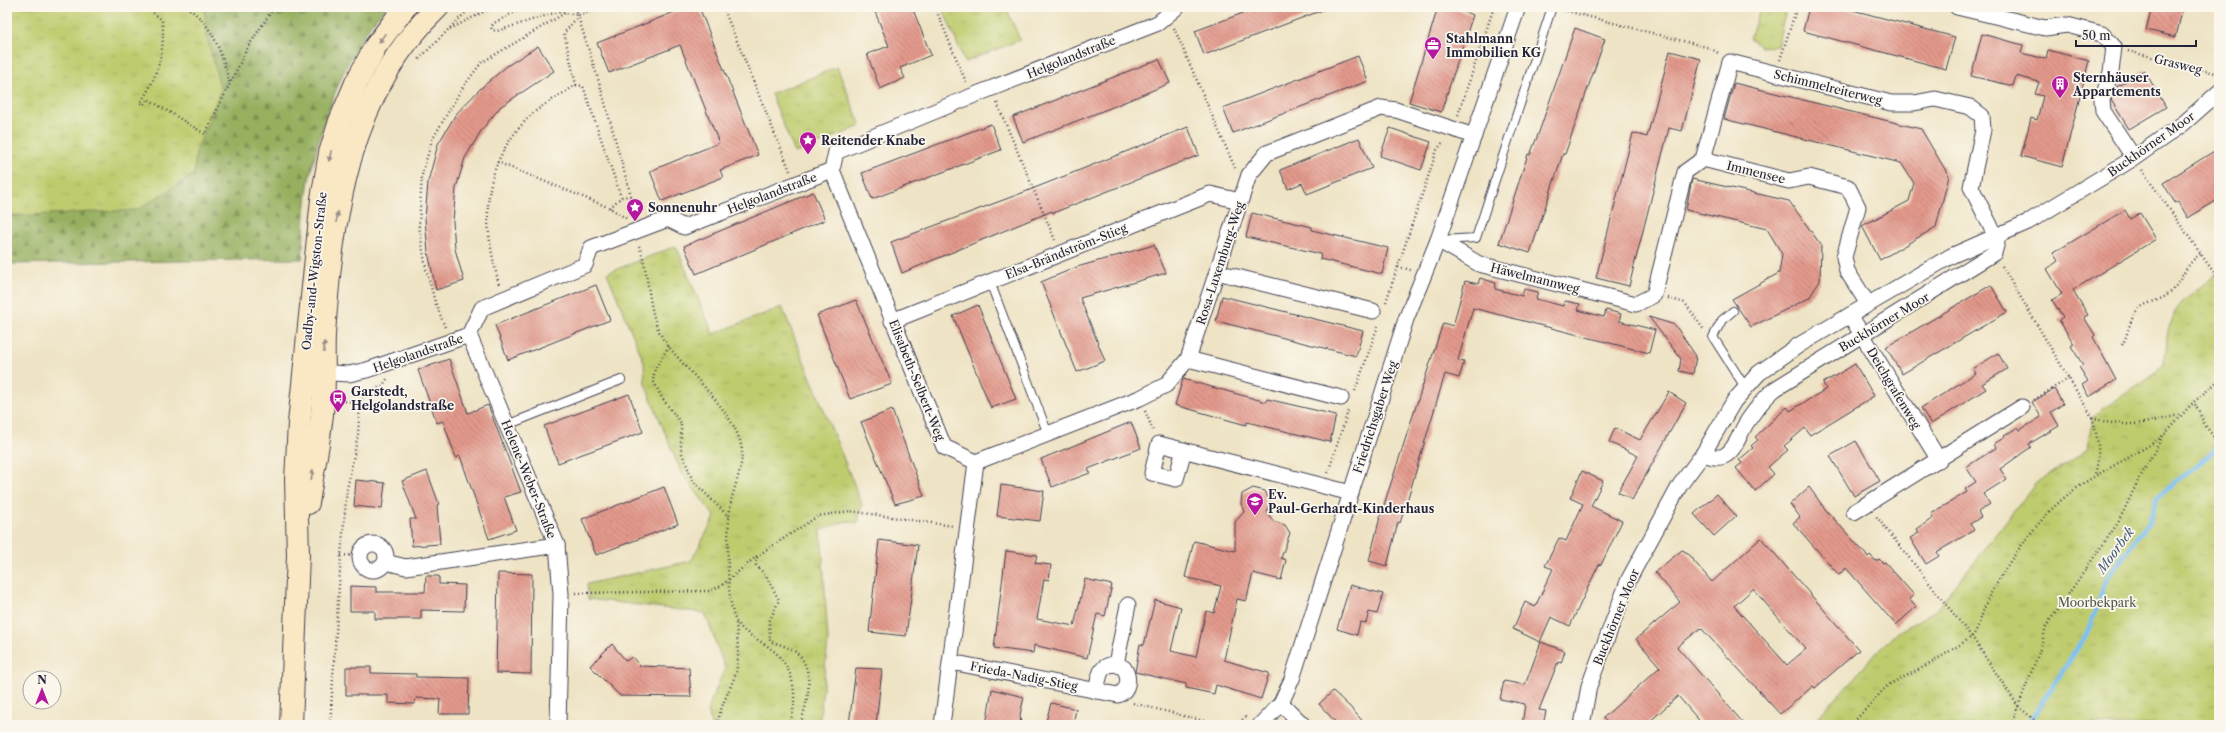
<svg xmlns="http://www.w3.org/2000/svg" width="2226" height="732" viewBox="0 0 2226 732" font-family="'Libre Caslon Text',serif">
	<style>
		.forest { fill: url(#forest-firs); stroke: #5c694e }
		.park { fill: url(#park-tufts); stroke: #707754 }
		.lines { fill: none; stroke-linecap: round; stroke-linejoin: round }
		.stream { stroke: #7bbff1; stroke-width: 5 }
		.building { fill: url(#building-back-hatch); fill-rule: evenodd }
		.lane-casing { stroke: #413f50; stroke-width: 10 }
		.street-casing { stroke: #413f50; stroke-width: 17 }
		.secondary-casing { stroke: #413f50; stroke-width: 24 }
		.path { stroke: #413f50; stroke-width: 2.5; stroke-dasharray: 1 3; stroke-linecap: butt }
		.lane { stroke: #fff; stroke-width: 8 }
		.street { stroke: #fff; stroke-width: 15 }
		.secondary { stroke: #fae7c3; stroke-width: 22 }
		.oneway { fill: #998e86 }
		.labels { text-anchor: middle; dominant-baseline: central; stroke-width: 3.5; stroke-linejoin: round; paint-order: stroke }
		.poi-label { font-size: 12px; font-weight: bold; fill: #22223b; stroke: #fbf7ec; text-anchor: start }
		.street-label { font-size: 12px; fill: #22223b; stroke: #fbf7ec }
		.park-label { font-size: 12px; fill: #51554a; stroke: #fbf7ec }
		.water-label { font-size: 13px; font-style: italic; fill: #41597b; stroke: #fbf7ec }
	</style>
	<defs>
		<pattern id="forest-firs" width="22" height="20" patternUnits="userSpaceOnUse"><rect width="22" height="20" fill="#97b061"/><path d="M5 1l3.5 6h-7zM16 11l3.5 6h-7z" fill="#7b8f51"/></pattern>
		<pattern id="park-tufts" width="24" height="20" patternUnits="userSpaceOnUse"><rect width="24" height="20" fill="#bfcc6e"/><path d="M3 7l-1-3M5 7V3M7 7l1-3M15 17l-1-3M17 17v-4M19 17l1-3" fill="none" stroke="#a4af60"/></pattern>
		<pattern id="building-back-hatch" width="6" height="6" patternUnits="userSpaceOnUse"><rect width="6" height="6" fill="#e39a8c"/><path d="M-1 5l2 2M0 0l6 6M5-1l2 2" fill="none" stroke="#b87d74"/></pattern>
	</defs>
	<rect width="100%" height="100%" fill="#fbf7ec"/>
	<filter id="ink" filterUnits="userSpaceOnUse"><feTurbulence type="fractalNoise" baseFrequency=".025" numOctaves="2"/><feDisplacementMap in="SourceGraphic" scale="8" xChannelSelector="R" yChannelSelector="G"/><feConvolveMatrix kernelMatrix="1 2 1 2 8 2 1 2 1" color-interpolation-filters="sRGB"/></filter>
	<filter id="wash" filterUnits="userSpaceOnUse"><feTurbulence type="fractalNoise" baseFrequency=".012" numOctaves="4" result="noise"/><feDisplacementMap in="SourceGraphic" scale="16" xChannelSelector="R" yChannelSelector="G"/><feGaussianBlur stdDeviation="0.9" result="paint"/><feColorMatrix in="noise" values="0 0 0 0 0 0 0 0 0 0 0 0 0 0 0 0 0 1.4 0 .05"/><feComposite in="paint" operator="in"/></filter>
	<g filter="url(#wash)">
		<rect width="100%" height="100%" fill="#eee3c4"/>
		<path class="forest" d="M7 7H387C348 42 323 121 311 171 304 199 305 230 302 259L7 264Z"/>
		<g class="park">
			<polygon points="7,7 204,7 207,38 221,90 196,151 194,174 137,210 7,216"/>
			<polygon points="942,7 1006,7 1020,40 965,62"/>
			<polygon points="1761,7 1787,7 1777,46 1760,47 1750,38"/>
			<polygon points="837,67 861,126 795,153 771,94"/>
			<polygon points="676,246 713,334 782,307 862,504 858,523 846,521 821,530 828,641 819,725 711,725 708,708 725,668 705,613 588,599 587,584 691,561 715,517 681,472 645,384 644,362 607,273"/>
			<path d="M2219 272V725H1811L1893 635 1936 610 2036 483 2088 449 2092 417 2162 368C2168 353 2165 338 2170 323 2177 300 2202 287 2219 272Z"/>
		</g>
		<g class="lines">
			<polyline class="stream" points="2028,725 2091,627 2106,580 2149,522 2157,497 2219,447"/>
		</g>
		<g id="blocks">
			<g class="building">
				<polygon points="687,7 699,7 758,155 720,170 723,177 662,201 650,171 719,143 680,45 609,73 597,43"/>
				<polygon points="873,7 912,7 931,55 900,68 905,78 880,89 867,54 889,46"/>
				<polygon points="1259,7 1328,8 1204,55 1195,31"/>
				<polygon points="1438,7 1450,7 1473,15 1441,112 1409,102"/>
				<polygon points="1809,7 1841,7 1955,37 1946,69 1803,31"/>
				<polygon points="2152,7 2183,7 2176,37 2146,30"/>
				<polygon points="1575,28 1605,39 1565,154 1563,154 1530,253 1499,243 1528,154 1530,155 1539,132"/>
				<polygon points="1982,34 2023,45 2021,53 2046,59 2048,50 2089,61 2062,167 2021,156 2031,118 2037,120 2043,96 2035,94 2039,82 2016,76 2013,86 1971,76"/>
				<polygon points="538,46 554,71 500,107 481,131 465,158 456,188 453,221 455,249 464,281 436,290 428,252 425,219 428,182 438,144 456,114 481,88 507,66"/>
				<polygon points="1670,51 1701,59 1682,131 1669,128 1629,286 1596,278 1633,133 1647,137"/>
				<polygon points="1358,56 1368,81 1233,133 1223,108"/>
				<polygon points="1159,59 1170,83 1115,106 1023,142 1013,117"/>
				<polygon points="2144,70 2166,107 2129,129 2111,100 2115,88"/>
				<polygon points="1734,83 1921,129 1949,176 1936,227 1880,260 1862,226 1909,201 1914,183 1901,163 1724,119"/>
				<polygon points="991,124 1001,150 872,199 862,173"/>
				<polygon points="1188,127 1199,155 1053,213 1052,211 902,273 891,242 1022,193"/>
				<polygon points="1390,128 1431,142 1421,170 1380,156"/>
				<polygon points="1359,138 1372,168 1307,194 1302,183 1288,189 1280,170"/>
				<polygon points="2219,148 2219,199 2188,218 2178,201 2175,203 2163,183"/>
				<polygon points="1692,179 1789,201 1821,245 1820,281 1809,298 1751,327 1732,299 1779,273 1782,254 1767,229 1686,210"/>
				<polygon points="813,192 825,220 696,274 684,246"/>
				<polygon points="2125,210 2130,219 2140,213 2156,239 2073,290 2088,315 2084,317 2095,335 2093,337 2116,380 2089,397 2082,385 2088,381 2079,367 2083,365 2071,346 2074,344 2059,320 2063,317 2052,300 2062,294 2047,269 2058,261 2053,253"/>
				<polygon points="1252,213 1312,227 1312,230 1388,248 1382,274 1320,259 1321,254 1246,237"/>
				<polygon points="1154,245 1166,273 1080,298 1105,361 1077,372 1041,282 1077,267"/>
				<polygon points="1480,278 1496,283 1495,289 1522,296 1524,289 1538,292 1536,299 1563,306 1565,301 1580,304 1578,310 1604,317 1606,310 1621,314 1619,321 1655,330 1649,353 1473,308 1458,360 1464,362 1459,378 1445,374 1407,501 1400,523 1398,522 1387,566 1369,561 1380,517 1443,323 1453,326 1465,281 1478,284"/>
				<polygon points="596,285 610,320 508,360 495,325"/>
				<polygon points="1991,285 2007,312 1902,374 1886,347"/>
				<polygon points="1222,296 1363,331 1356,356 1216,321"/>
				<polygon points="856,300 892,384 850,399 817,315"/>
				<polygon points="978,305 1016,399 991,408 953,316"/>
				<polygon points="1649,317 1675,325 1696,356 1693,374 1679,371 1681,359"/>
				<polygon points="1998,353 2007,369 1982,384 1986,389 1931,424 1921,408 1976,373 1973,369"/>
				<polygon points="449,359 468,413 488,405 521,492 504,497 516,530 489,539 460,456 456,458 443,421 437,423 418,370"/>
				<polygon points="1855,364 1874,396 1810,435 1805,428 1784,446 1788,450 1768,467 1774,474 1755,491 1736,468 1742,463 1739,460 1753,448 1751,446 1758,440 1755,437 1787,407 1790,411 1826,389 1823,383"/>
				<polygon points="1183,379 1266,402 1267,399 1336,415 1330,442 1247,422 1246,425 1175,405"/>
				<polygon points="2054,389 2063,404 2051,412 2059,426 2029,444 2031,447 2000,469 2007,479 1983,494 1990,504 1978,512 1981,517 1970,524 1974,530 1937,552 1939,556 1926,564 1910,538 1919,533 1917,529 1933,518 1931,514 1967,492 1965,489 1976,482 1966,467 1996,448 1994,444 2005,437 2004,436 2018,427 2020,430 2041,417 2032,402"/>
				<polygon points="1669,392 1686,403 1632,500 1618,492 1638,456 1609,442 1615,428 1640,440"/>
				<polygon points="629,394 643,432 558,463 544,426"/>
				<polygon points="892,410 924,496 895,504 861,422"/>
				<polygon points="1131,422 1141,448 1088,469 1090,473 1052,487 1041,459"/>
				<polygon points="1856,441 1880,481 1854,496 1830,456"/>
				<polygon points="427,471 439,504 437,505 440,544 412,546 410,519 416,519 402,481"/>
				<polygon points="1582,471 1603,481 1591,506 1622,521 1601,565 1599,564 1570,626 1551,617 1540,642 1513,629 1525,602 1535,607 1553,569 1545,566 1559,538 1566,541 1583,504 1570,498"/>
				<polygon points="356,480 385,483 382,509 354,506"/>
				<polygon points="1001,485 1044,491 1040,521 997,516"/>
				<polygon points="664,487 678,524 596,555 582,519"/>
				<polygon points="1809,487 1825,509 1868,557 1870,555 1876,561 1879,559 1883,563 1885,562 1914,595 1909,599 1916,607 1896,625 1846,568 1839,575 1793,523 1800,517 1790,504"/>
				<polygon points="1253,488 1265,491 1270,501 1267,512 1273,521 1285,525 1290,533 1281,558 1286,560 1281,580 1253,573 1246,601 1237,599 1224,660 1269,673 1261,699 1216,685 1214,694 1186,688 1186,684 1135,672 1140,644 1144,645 1155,600 1181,607 1171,651 1196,657 1206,611 1214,613 1221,586 1185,577 1194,541 1235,551 1235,522 1244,512 1241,503 1242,494"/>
				<polygon points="1717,494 1736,516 1714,536 1694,514"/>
				<path d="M1761 538 1859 650 1815 688 1813 686 1780 714 1701 628 1677 647 1745 725H1703L1678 696 1646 725H1610L1603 718 1660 667 1636 639 1680 602 1655 572 1682 550 1686 552 1712 582ZM1753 589 1806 649 1787 665 1734 606Z"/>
				<polygon points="879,540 918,545 906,636 869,632"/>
				<polygon points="1006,551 1037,555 1035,563 1051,565 1049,580 1044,579 1037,619 1074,626 1085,579 1112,585 1105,616 1097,614 1087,658 1034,645 1033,653 994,648"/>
				<polygon points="498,573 532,574 531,674 496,673"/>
				<polygon points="426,576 439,576 439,584 465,585 464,611 421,610 421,619 375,619 375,611 350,611 350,586 376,587 376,592 425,592"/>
				<polygon points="1350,585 1383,594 1377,614 1369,612 1366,623 1360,622 1357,635 1337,629"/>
				<polygon points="1541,642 1565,651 1561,663 1558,662 1539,710 1546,711 1543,725 1522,725 1525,704 1500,699 1504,681 1525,685"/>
				<polygon points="612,644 626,661 632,657 640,666 689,668 691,697 620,696 590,666"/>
				<polygon points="346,667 371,667 371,673 416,674 416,677 469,678 468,714 439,714 440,699 416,698 415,704 388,703 388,695 346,695"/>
				<polygon points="856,668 882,669 876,725 849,725"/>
				<polygon points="992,689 1024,697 1020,715 1021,725 986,725"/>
				<polygon points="1333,691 1351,708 1366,725 1338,725 1319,704"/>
				<polygon points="1051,703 1076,709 1073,725 1045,725"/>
			</g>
		</g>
	</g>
	<g filter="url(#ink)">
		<use href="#blocks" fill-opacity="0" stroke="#413f50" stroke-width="1"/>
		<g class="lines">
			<g class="lane-casing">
				<g id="lane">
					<polyline points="1441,240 1476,238 1552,7"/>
					<polyline points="990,282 1048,434"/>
					<polyline points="1733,311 1722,320 1713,337 1745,387"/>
					<polyline points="507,425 621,380"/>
				</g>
			</g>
			<g class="street-casing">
				<g id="street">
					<polyline points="1957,7 2045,28 2067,25 2102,34 2114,47 2111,72 2102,100 2103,111 2134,158"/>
					<polyline points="1703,159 1789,181 1809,177 1848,187 1858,207 1844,257 1847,271 1868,304"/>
					<polyline points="832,170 944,447 976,462 942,725"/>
					<path d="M1438 240 1479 264 1636 304 1654 295 1685 172 1703 159 1730 62 1891 103H1914L1935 99 1970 107 1982 116 1983 130 1971 187 1996 237 1997 242 1994 253 1775 389C1764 398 1755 410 1747 422 1740 432 1736 450 1724 456 1717 459 1710 456 1703 454"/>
					<polyline points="1217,272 1373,311"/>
					<polyline points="1850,315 1939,460"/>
					<polyline points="892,321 1210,194 1240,201"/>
					<polyline points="469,335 557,545 561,594 558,725"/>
					<polyline points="1188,359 1341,398"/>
					<polyline points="314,372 349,374 367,370 469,335 482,308 585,265 591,248 668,219 684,227 832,170 836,152 972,96 1158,23 1177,7"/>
					<polyline points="1184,450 1176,479 1152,473 1159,444 1351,493"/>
					<polyline points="976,462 1140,398 1166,385 1188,359 1249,175 1267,153 1381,108 1396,110 1474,136"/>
					<polyline points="1854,512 2022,407"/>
					<circle cx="373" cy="557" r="13"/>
					<polyline points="385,562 406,567 557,545"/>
					<path d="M951 662 1118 695C1129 690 1130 678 1124 668L1116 664"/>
					<path d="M1096 691C1100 676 1098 665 1116 664L1128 605"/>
					<polyline points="1281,703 1303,725"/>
					<polyline points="1260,725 1281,703 1292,679 1406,319 1438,240 1518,7"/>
					<polyline points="1582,725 1589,686 1629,579 1680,485 1703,454 1734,401 1759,373 1799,345 1951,256 2028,222 2134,158 2184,123 2219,92"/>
				</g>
			</g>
			<g class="secondary-casing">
				<g id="secondary">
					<path d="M308 503C313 469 321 436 323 402 325 379 323 357 324 335 332 218 348 92 438 7"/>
					<polyline points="291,725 298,555 296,480 299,423 322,199 330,153 340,121 356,83 375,47 405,7"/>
				</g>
			</g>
			<g class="path">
				<path d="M131 7 147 8 162 20C166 50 157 79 140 103L143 105 148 99 205 134 248 47 274 7"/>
				<path d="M186 7C214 24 222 55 230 85"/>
				<polyline points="524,7 494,23 491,27 492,30 497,31 551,14 560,12 578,15 612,7"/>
				<polyline points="575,7 600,85 631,196 630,218"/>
				<polyline points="723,7 790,171"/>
				<polyline points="935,7 966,82"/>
				<polyline points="1563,10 1710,48 1718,53"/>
				<polyline points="1174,28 1235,168"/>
				<polyline points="450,29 493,7"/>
				<polyline points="2128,51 2219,74"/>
				<polyline points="419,59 471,7"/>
				<polyline points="1780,60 1797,7"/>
				<polyline points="576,85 583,86 621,197"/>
				<polyline points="997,103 1055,240"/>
				<polyline points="1458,115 1494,7"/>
				<polyline points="497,162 610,208 627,219"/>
				<polyline points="2142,170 2219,280"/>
				<polyline points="610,208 621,197 631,196"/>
				<path d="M639 246C650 273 647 313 663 339 684 370 742 416 742 454 742 469 734 487 731 502 727 526 725 600 736 621 743 634 761 640 771 649 795 667 799 698 789 725"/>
				<path d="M2002 266 2092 417C2098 438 2101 454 2095 474"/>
				<polyline points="1398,267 1411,270"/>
				<path d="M499 284C482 220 479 167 530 116 543 104 561 95 576 85L564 33 578 16"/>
				<polyline points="1668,298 1685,303 1704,330"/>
				<polyline points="1386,302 1437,150 1443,142"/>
				<polyline points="445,327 435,302 426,269 419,226 422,175 432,140 461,90 481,63 565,13"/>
				<path d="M2122 345C2128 335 2129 323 2135 313 2142 302 2158 302 2167 295 2182 284 2184 264 2201 254"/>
				<polyline points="669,346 655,369 653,380 662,398 681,423 681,451 693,481 729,517"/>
				<polyline points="2219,380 2194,402 2205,425 2219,444"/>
				<polyline points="1355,391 1378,326"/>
				<polyline points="2034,400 2069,378"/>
				<polyline points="341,401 360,402"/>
				<polyline points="1145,411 1153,430"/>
				<path d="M2092 417C2120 430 2152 423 2181 414"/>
				<polyline points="1328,473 1348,411"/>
				<polyline points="341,555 361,556"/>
				<path d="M757 557 756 565 766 576 779 600 769 622 770 641C778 644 792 648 798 654 816 673 807 703 800 725"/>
				<polyline points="576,593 709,591 721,586 757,556 818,516 850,511 953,526"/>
				<polyline points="1133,703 1220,725"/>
				<polyline points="330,725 341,555 347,489 358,435 360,402 364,396 383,385 388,378"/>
				<path d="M718 725C719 706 731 690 736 672 740 656 737 638 736 622"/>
				<polyline points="1236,725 1247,716"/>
				<polyline points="1851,725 1888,685 1928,665 1972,637 1876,516"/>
				<polyline points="2011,725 2041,647 2046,626 2118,523 2137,483 2163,436"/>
				<path d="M2040 725 2018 706 1972 637C1980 627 1983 607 1990 595 2005 567 2026 537 2048 513 2081 478 2118 466 2156 441 2171 431 2181 414 2194 402"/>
			</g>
			<use href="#lane" class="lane"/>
			<use href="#street" class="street"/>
			<use href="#secondary" class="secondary"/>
		</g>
		<defs><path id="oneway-solid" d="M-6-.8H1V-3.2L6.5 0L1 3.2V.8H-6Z"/></defs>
		<g class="oneway">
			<use href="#oneway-solid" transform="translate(382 38) rotate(125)"/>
			<use href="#oneway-solid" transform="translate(330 156) rotate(103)"/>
			<use href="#oneway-solid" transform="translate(337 217) rotate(-81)"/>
			<use href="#oneway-solid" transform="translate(324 347) rotate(-89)"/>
			<use href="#oneway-solid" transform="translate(312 475) rotate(-81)"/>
		</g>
	</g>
	<defs>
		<g id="office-pin" transform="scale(0.9)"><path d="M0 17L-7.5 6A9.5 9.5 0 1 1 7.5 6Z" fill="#b5179e" stroke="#fbf7ec"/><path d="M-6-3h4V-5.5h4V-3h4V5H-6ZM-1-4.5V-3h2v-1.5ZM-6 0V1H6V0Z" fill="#fff"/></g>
		<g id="building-pin" transform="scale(0.9)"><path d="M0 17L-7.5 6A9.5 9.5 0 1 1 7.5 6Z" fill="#b5179e" stroke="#fbf7ec"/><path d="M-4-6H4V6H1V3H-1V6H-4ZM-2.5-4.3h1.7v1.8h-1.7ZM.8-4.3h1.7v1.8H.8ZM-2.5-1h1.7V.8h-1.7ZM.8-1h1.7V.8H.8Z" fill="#fff"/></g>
		<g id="sight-pin" transform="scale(0.9)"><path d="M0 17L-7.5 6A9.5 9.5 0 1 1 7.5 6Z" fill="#b5179e" stroke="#fbf7ec"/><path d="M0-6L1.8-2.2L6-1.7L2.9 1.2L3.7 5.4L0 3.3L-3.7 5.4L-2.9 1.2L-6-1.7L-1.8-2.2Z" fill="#fff"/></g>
		<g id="bus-pin" transform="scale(0.9)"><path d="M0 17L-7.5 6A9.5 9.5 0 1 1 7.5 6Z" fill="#b5179e" stroke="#fbf7ec"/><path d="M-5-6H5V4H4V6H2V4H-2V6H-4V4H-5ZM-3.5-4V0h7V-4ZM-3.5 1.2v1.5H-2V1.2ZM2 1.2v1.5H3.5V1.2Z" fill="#fff"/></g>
		<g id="school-pin" transform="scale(0.9)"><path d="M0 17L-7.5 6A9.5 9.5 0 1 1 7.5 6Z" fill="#b5179e" stroke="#fbf7ec"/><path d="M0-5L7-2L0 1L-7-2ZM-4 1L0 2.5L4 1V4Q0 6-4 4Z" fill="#fff"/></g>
	</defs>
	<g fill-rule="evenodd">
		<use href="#office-pin" x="1433" y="45"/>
		<use href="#building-pin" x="2060" y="84"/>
		<use href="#sight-pin" x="808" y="140"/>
		<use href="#sight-pin" x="635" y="207"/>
		<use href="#bus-pin" x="338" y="398"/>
		<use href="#school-pin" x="1255" y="501"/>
	</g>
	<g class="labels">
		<g class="poi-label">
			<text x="1446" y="38">Stahlmann<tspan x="1446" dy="14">Immobilien KG</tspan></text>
			<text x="2073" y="77">Sternhäuser<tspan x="2073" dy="14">Appartements</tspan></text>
			<text x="821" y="140">Reitender Knabe</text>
			<text x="648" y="207">Sonnenuhr</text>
			<text x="351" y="391">Garstedt,<tspan x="351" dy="14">Helgolandstraße</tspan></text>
			<text x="1268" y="494">Ev.<tspan x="1268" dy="14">Paul-Gerhardt-Kinderhaus</tspan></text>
		</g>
		<g class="street-label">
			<text transform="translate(1071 57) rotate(-22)">Helgolandstraße</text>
			<text transform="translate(2178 64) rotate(14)">Grasweg</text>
			<text transform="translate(1828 87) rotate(14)">Schimmelreiterweg</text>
			<text transform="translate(2151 144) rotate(-35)">Buckhörner Moor</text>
			<text transform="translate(1756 172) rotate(14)">Immensee</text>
			<text transform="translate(772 193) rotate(-21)">Helgolandstraße</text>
			<text transform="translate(1066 251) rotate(-22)">Elsa-Brändström-Stieg</text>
			<text transform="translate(1220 263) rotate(-72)">Rosa-Luxemburg-Weg</text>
			<text transform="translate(314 271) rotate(-84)">Oadby-and-Wigston-Straße</text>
			<text transform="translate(1535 278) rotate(14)">Häwelmannweg</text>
			<text transform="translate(1884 322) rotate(-31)">Buckhörner Moor</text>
			<text transform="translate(418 353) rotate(-19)">Helgolandstraße</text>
			<text transform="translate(917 380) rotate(68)">Elisabeth-Selbert-Weg</text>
			<text transform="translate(1894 388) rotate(59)">Deichgrafenweg</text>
			<text transform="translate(1375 417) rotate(-72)">Friedrichsgaber Weg</text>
			<text transform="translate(529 479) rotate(68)">Helene-Weber-Straße</text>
			<text transform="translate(1616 617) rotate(-68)">Buckhörner Moor</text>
			<text transform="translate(1024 676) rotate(11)">Frieda-Nadig-Stieg</text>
		</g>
		<g class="park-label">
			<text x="2097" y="602">Moorbekpark</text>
		</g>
		<g class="water-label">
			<text transform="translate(2115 550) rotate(-54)">Moorbek</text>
		</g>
	</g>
	<rect width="2226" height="732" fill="none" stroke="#fbf7ec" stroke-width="24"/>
	<g transform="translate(42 690)"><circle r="19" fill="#fbf7ec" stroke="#a4a2a5"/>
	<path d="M0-3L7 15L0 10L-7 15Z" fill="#b5179e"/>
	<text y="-6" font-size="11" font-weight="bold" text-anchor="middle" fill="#22223b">N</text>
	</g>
	<path d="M2076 40v6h120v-6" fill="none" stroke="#22223b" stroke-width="2"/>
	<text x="2082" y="40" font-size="12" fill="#22223b" stroke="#fbf7ec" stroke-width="3" paint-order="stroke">50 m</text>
</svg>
